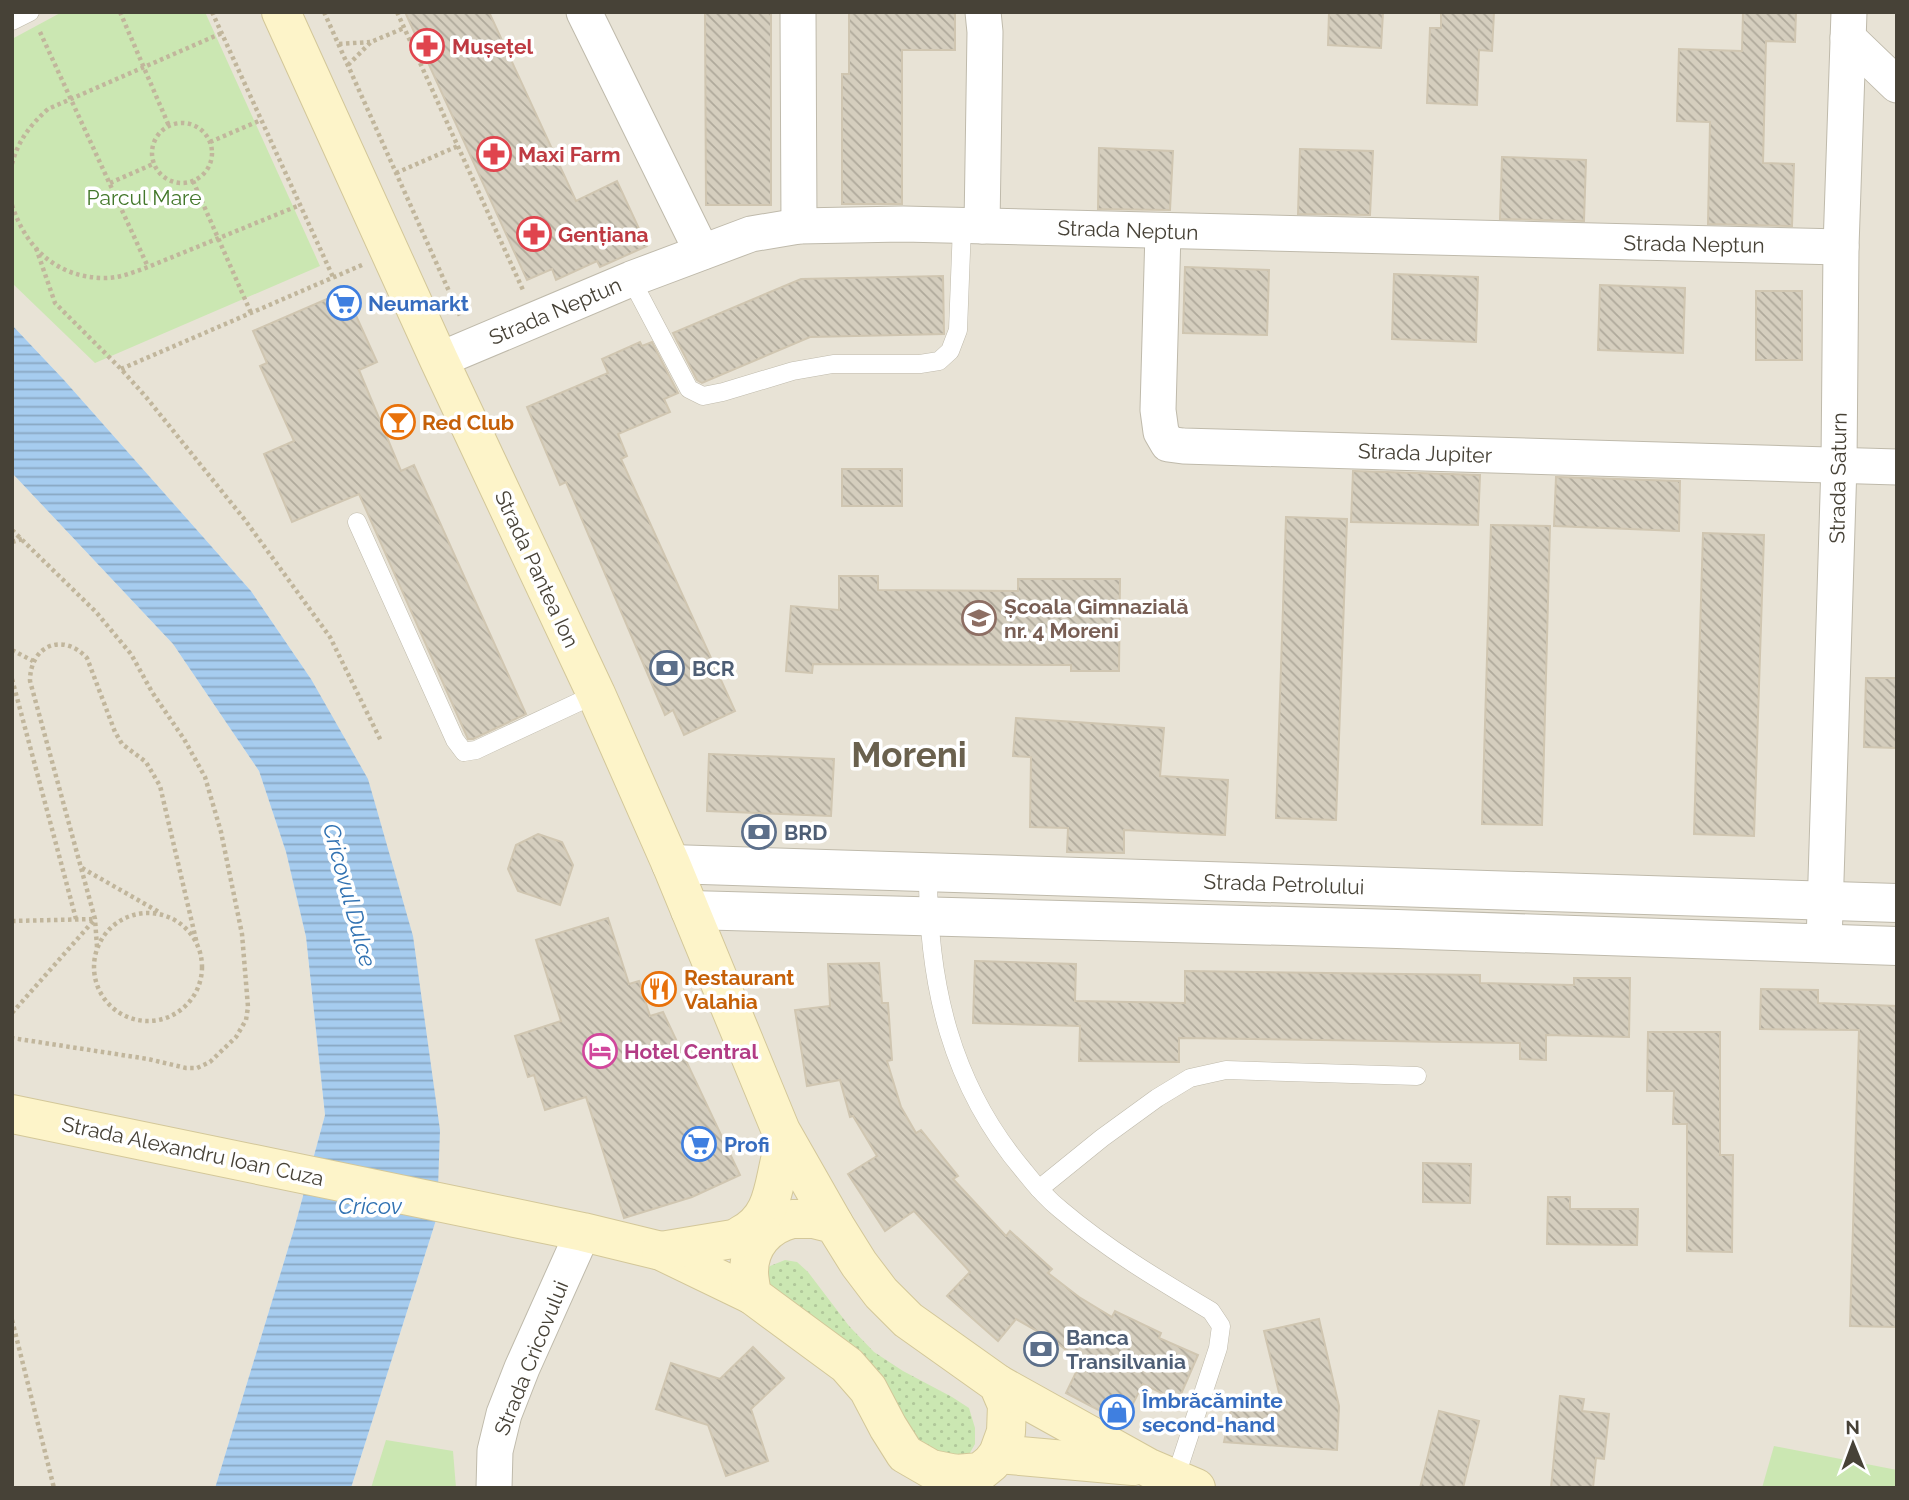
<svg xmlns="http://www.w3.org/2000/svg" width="1909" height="1500" viewBox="0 0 1909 1500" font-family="Raleway,sans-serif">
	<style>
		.residential { fill: #e8e3d6 }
		.grass { fill: url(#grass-dots) }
		.green { fill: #cbe7b2 }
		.water { fill: url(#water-rules) }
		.building { fill: url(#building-back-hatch); stroke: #d0c6b1; stroke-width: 2 }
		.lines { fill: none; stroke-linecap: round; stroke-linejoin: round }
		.service-casing { stroke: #bfbaab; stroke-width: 19 }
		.minor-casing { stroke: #bfbaab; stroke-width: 37 }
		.tertiary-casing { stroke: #bfbaab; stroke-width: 40 }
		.secondary-casing { stroke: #d3c799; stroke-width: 40 }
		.path { stroke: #c1b69c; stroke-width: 4.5; stroke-dasharray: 3.5 3.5; stroke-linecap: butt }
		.service { stroke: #fff; stroke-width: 18 }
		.minor { stroke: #fff; stroke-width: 35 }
		.tertiary { stroke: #fff; stroke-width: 38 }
		.secondary { stroke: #fdf4c9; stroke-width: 38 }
		.labels { text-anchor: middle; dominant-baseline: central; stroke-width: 7; stroke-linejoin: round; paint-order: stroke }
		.health-label { font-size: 21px; font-weight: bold; fill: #be3a42; stroke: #fff; text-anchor: start }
		.park-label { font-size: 21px; fill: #43782b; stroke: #fff }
		.street-label { font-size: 21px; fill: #474237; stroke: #fff }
		.shop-label { font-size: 21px; font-weight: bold; fill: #366cbe; stroke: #fff; text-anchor: start }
		.food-label { font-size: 21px; font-weight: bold; fill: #c56008; stroke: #fff; text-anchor: start }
		.education-label { font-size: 21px; font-weight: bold; fill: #785e54; stroke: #fff; text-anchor: start }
		.service-label { font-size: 21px; font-weight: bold; fill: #4e5e75; stroke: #fff; text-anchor: start }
		.hotel-label { font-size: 21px; font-weight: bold; fill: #b23c85; stroke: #fff; text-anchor: start }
		.water-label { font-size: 23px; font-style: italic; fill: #3172b2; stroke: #fff }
		.town-label { font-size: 35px; font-weight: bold; fill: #6a614e; stroke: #fff }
	</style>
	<defs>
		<pattern id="grass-dots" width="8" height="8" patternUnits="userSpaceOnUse" patternTransform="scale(1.75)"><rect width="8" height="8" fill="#cbe7b2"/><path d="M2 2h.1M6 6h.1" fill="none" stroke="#b0c79a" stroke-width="1.8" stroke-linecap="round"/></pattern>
		<pattern id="water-rules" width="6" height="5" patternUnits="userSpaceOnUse" patternTransform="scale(1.75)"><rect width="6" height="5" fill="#a6ccef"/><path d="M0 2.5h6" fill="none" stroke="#89a7c2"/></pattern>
		<pattern id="building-back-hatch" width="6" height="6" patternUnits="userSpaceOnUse" patternTransform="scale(1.75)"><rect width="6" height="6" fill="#d5cebe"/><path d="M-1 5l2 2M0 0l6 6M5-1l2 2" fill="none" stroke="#afa99b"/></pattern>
	</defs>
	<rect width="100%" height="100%" fill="#f4f1e8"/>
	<g class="residential">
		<polygon points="12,12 1897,12 1897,1488 351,1488 437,1217 311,679 251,591 64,380 12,325"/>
		<polygon points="12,473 173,644 259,771 286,852 306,937 325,1115 294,1229 215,1488 12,1488"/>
	</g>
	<polygon class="grass" points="785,1260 797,1262 808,1272 849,1326 874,1352 903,1371 952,1397 969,1408 975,1428 975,1444 967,1458 937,1464 767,1296 764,1272 770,1266"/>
	<g class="green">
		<polygon points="62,12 205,12 320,266 95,363 12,283 12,39"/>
		<polygon points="386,1440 453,1451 456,1488 371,1488"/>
		<polygon points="1774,1446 1897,1470 1897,1488 1762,1488"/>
	</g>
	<polygon class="water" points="12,325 64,380 251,591 311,679 368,779 413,936 440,1130 437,1217 351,1488 215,1488 294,1229 325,1115 306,937 286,852 259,771 173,644 12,473"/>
	<g class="building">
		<polygon points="405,12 489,12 576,201 617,181 647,246 600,267 597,261 556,280 552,269 527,280"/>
		<polygon points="705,12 771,12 771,205 706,205"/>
		<polygon points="849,12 955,12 955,50 902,50 902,204 842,204 842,74 849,74"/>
		<polygon points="1329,12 1383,12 1381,48 1328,45"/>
		<polygon points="1441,12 1494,12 1492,51 1479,50 1477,105 1427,103 1430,28 1441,28"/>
		<polygon points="1743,12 1796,12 1795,42 1766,41 1763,163 1794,164 1792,226 1708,224 1710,122 1677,121 1679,49 1742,51"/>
		<polygon points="1099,148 1173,151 1170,210 1098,209"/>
		<polygon points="1300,149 1373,151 1370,215 1298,214"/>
		<polygon points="1502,157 1586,160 1584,221 1500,219"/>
		<polygon points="1185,267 1269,270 1267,335 1183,333"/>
		<polygon points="1394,274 1478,277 1476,342 1392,339"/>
		<polygon points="943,276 944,334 810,337 702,383 697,380 673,333 801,279"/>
		<polygon points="1600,285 1685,288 1683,353 1598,350"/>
		<rect x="1756" y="291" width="46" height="69"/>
		<polygon points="336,295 349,300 377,362 359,370 401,471 414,465 526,714 473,739 468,739 359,494 292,522 264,454 294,441 260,366 267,363 253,331"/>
		<polygon points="640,342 642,346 652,342 678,393 664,399 670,412 618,434 627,456 621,459 735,711 684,735 673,710 665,715 566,482 560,485 527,407 608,373 602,359"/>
		<rect x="842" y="469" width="60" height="37"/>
		<polygon points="1353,471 1480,475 1478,525 1351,522"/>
		<polygon points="1556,477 1680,481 1679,531 1554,526"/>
		<polygon points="1286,517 1347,519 1336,820 1276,818"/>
		<polygon points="1491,525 1550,526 1542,825 1482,824"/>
		<polygon points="1703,533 1764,535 1754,836 1694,834"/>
		<polygon points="839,576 878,576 878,590 1018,591 1018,579 1120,579 1119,671 1071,671 1071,665 813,664 812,673 786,671 791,606 839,610"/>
		<polygon points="1866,678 1897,678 1897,748 1864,747"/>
		<polygon points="1016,718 1164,728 1160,776 1228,780 1225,835 1124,830 1124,853 1067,852 1068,828 1030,827 1031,757 1013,756"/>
		<polygon points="709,754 834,759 831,816 707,811"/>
		<polygon points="538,834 562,842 573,865 560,905 518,891 508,869 516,845"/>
		<polygon points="608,918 629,984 639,981 650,1016 663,1012 740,1175 692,1197 624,1218 586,1097 545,1110 534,1075 528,1077 515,1036 561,1021 536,940"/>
		<polygon points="975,961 1076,964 1075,1001 1185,1003 1185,971 1480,975 1480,983 1574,985 1574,978 1630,978 1629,1037 1546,1035 1546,1060 1520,1059 1520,1043 1179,1038 1179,1062 1079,1061 1080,1026 973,1023"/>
		<polygon points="879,963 882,1003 888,1003 892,1060 887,1061 901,1107 916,1133 921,1130 958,1176 953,1179 1006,1236 1010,1231 1052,1269 1048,1273 1079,1297 1112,1317 1115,1311 1161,1333 1159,1338 1198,1355 1178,1401 1143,1384 1123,1423 1066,1393 1081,1362 1056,1342 1016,1319 998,1341 947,1296 970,1272 914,1211 885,1231 848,1174 877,1156 853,1116 850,1117 840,1080 807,1086 795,1010 830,1006 828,964"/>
		<polygon points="1761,989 1818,990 1818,1003 1897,1006 1897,1327 1850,1326 1859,1030 1760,1029"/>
		<polygon points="1648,1032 1720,1032 1720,1155 1733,1155 1732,1252 1687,1251 1687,1124 1673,1124 1674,1091 1647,1091"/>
		<polygon points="1423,1163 1471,1164 1470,1203 1423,1202"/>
		<polygon points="1548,1197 1570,1197 1570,1209 1638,1209 1637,1245 1547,1244"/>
		<polygon points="1319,1319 1339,1406 1337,1450 1224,1442 1233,1400 1283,1409 1264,1331"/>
		<polygon points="753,1347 784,1378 751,1409 768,1461 726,1476 708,1425 656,1409 671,1363 720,1379"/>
		<polygon points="1560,1396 1584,1399 1582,1411 1609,1414 1604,1459 1596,1458 1593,1488 1551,1488"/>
		<polygon points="1439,1411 1479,1421 1463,1488 1420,1488"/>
	</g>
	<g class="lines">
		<g class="service-casing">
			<g id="service">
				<polyline points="12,21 30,12"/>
				<polyline points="631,279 689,389 703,396 723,392 793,371 833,364 920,364 939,361 950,351 958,330 962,226"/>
				<polyline points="357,522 455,740 464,752 476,750 596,694"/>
				<path d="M928 874C928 985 951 1085 1024 1171 1035 1185 1047 1199 1061 1210 1107 1249 1159 1280 1211 1311L1221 1326 1218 1348 1175 1479"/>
				<polyline points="1039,1189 1102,1138 1157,1098 1190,1078 1226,1070 1417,1076"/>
			</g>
		</g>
		<g class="minor-casing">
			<g id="minor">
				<polyline points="584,12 702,252"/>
				<polyline points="798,12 799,226"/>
				<polyline points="1848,38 1897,85"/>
				<polyline points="982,226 985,32 983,12"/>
				<polyline points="1163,232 1158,410 1161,432 1168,444 1183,446 1897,467"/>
				<polyline points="439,360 631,279 751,234 799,226 903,224 1841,247"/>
				<polyline points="1824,943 1839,464 1841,247 1849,12"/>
				<polyline points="494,1488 495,1451 504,1414 522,1368 583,1232"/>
			</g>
		</g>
		<g class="tertiary-casing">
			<g id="tertiary">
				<polyline points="671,864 1897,903"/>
				<polyline points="690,910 1397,929 1897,946"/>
			</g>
		</g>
		<g class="secondary-casing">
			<g id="secondary">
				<polyline points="281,12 439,360 596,694 671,864 781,1131 834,1224"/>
				<polyline points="12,1114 583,1232 661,1251 752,1295"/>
				<path d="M792 1219H814L834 1224 859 1264 881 1293 908 1320 998 1384 1007 1405 1006 1432 998 1454 991 1463 980 1472 956 1474 931 1469 905 1454 888 1427 868 1389 847 1365 752 1295C751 1287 749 1279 749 1272 749 1245 767 1225 792 1219Z"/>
				<path d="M741 1235C772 1219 773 1190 780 1160"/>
				<polyline points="661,1251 763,1234"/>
				<polyline points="998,1384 1149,1468 1196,1488"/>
				<polyline points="998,1454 1133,1466"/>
			</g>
		</g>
		<g class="path">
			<polyline points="120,12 169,126"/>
			<polyline points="212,12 333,277"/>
			<polyline points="324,12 461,318"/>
			<polyline points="397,12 523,290"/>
			<polyline points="40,32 148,267"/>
			<polyline points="339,44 370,42"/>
			<polyline points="348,65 371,42 404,28"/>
			<circle cx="182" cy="153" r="30"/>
			<polyline points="210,142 261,120"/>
			<path d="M12 164C18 141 30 125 48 109L222 33"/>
			<polyline points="396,173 458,146"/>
			<polyline points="193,181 251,313"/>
			<polyline points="110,183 153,164"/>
			<path d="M12 205C26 249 58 278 105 278 120 278 134 272 148 267L300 205"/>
			<polyline points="36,248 55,303 121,369 146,397 245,520 330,637 381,741"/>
			<polyline points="121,369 362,265"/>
			<polyline points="12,530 96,612 131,654 152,692 184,739 205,777 221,832 242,934 248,1007 246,1020 236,1037 210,1062 197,1068 186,1068 148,1059 12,1038"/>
			<polyline points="12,542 22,539"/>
			<polyline points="12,650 33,661"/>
			<polyline points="12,679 76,919"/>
			<polyline points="82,868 159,912"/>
			<circle cx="148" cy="967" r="54"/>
			<polyline points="12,921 95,919"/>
			<path d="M97 947 95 919 30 681C30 645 63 632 87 658L115 732 122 744 146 762 160 786 197 944"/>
			<polyline points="12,1013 95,919"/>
			<polyline points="12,1320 54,1488"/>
		</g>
		<use href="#service" class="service"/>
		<use href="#minor" class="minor"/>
		<use href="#tertiary" class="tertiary"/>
		<use href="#secondary" class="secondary"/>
	</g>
	<defs>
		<g id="pharmacy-ring" transform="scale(1.75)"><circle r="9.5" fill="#fff" stroke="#e0444e" stroke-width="1.5"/><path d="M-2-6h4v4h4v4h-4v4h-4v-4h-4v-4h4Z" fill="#e0444e"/></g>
		<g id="supermarket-ring" transform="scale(1.75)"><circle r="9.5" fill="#fff" stroke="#3f7fe0" stroke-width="1.5"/><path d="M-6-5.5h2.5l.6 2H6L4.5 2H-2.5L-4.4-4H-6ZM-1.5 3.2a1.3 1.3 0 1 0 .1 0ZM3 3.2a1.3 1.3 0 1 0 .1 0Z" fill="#3f7fe0"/></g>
		<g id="bar-ring" transform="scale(1.75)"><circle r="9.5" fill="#fff" stroke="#e8710a" stroke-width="1.5"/><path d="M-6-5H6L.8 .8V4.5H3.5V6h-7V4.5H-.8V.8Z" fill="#e8710a"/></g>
		<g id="school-ring" transform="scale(1.75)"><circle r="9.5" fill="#fff" stroke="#8d6e63" stroke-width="1.5"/><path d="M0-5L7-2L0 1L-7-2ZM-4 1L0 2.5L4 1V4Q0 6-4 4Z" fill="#8d6e63"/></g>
		<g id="bank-ring" transform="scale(1.75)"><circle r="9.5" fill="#fff" stroke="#5c6f8a" stroke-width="1.5"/><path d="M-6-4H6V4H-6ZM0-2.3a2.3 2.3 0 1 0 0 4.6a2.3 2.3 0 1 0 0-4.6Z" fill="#5c6f8a"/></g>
		<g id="restaurant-ring" transform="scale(1.75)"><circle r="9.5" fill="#fff" stroke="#e8710a" stroke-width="1.5"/><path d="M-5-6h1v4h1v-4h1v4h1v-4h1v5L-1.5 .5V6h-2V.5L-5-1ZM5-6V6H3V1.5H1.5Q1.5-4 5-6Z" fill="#e8710a"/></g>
		<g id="hotel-ring" transform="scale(1.75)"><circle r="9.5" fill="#fff" stroke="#d1479c" stroke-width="1.5"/><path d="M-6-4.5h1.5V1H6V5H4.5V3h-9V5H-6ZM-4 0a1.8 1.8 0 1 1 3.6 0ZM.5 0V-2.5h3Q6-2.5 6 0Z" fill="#d1479c"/></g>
		<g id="shop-ring" transform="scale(1.75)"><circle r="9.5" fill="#fff" stroke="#3f7fe0" stroke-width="1.5"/><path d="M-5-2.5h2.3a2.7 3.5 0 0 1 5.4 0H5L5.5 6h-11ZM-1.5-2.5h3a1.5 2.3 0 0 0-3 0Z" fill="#3f7fe0"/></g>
	</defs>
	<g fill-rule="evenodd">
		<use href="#pharmacy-ring" x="427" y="46"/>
		<use href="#pharmacy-ring" x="494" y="154"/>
		<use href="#pharmacy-ring" x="534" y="234"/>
		<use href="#supermarket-ring" x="344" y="303"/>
		<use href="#bar-ring" x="398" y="422"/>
		<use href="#school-ring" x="979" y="618"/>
		<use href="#bank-ring" x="667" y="668"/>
		<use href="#bank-ring" x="759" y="832"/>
		<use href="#restaurant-ring" x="659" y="989"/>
		<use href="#hotel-ring" x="600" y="1051"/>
		<use href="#supermarket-ring" x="699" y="1144"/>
		<use href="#bank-ring" x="1041" y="1349"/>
		<use href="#shop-ring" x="1117" y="1412"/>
	</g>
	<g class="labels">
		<g class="health-label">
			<text x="452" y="46">Mușețel</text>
			<text x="518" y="154">Maxi Farm</text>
			<text x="558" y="234">Gențiana</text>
		</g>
		<g class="park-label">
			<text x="144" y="197">Parcul Mare</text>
		</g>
		<g class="street-label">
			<text transform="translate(1128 230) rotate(2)">Strada Neptun</text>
			<text transform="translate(1694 244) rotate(1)">Strada Neptun</text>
			<text transform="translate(555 311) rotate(-23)">Strada Neptun</text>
			<text transform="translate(1425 453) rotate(2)">Strada Jupiter</text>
			<text transform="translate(1838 478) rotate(-89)">Strada Saturn</text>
			<text transform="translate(537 569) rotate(65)">Strada Pantea Ion</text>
			<text transform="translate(1284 884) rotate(2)">Strada Petrolului</text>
			<text transform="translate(193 1151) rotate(12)">Strada Alexandru Ioan Cuza</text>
			<text transform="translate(531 1358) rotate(-68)">Strada Cricovului</text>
		</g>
		<g class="shop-label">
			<text x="368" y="303">Neumarkt</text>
			<text x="724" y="1144">Profi</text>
			<text x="1142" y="1400">Îmbrăcăminte<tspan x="1142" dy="24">second-hand</tspan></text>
		</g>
		<g class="food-label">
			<text x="422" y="422">Red Club</text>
			<text x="684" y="977">Restaurant<tspan x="684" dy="24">Valahia</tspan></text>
		</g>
		<g class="education-label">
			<text x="1004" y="606">Școala Gimnazială<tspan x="1004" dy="24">nr. 4 Moreni</tspan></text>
		</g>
		<g class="service-label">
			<text x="692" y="668">BCR</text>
			<text x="784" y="832">BRD</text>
			<text x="1066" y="1337">Banca<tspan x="1066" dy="24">Transilvania</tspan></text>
		</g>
		<g class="hotel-label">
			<text x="624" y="1051">Hotel Central</text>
		</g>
		<g class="water-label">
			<text transform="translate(350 895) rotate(75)">Cricovul Dulce</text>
			<text x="370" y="1205">Cricov</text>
		</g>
		<g class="town-label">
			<text x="909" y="754">Moreni</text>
		</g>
	</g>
	<rect width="1909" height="1500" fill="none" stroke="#474237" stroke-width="28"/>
	<g transform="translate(1853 1444) rotate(359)" stroke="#ffffff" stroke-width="5" paint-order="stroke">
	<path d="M0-5L12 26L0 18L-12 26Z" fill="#474237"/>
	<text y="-10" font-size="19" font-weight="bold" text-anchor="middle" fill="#474237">N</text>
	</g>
</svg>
